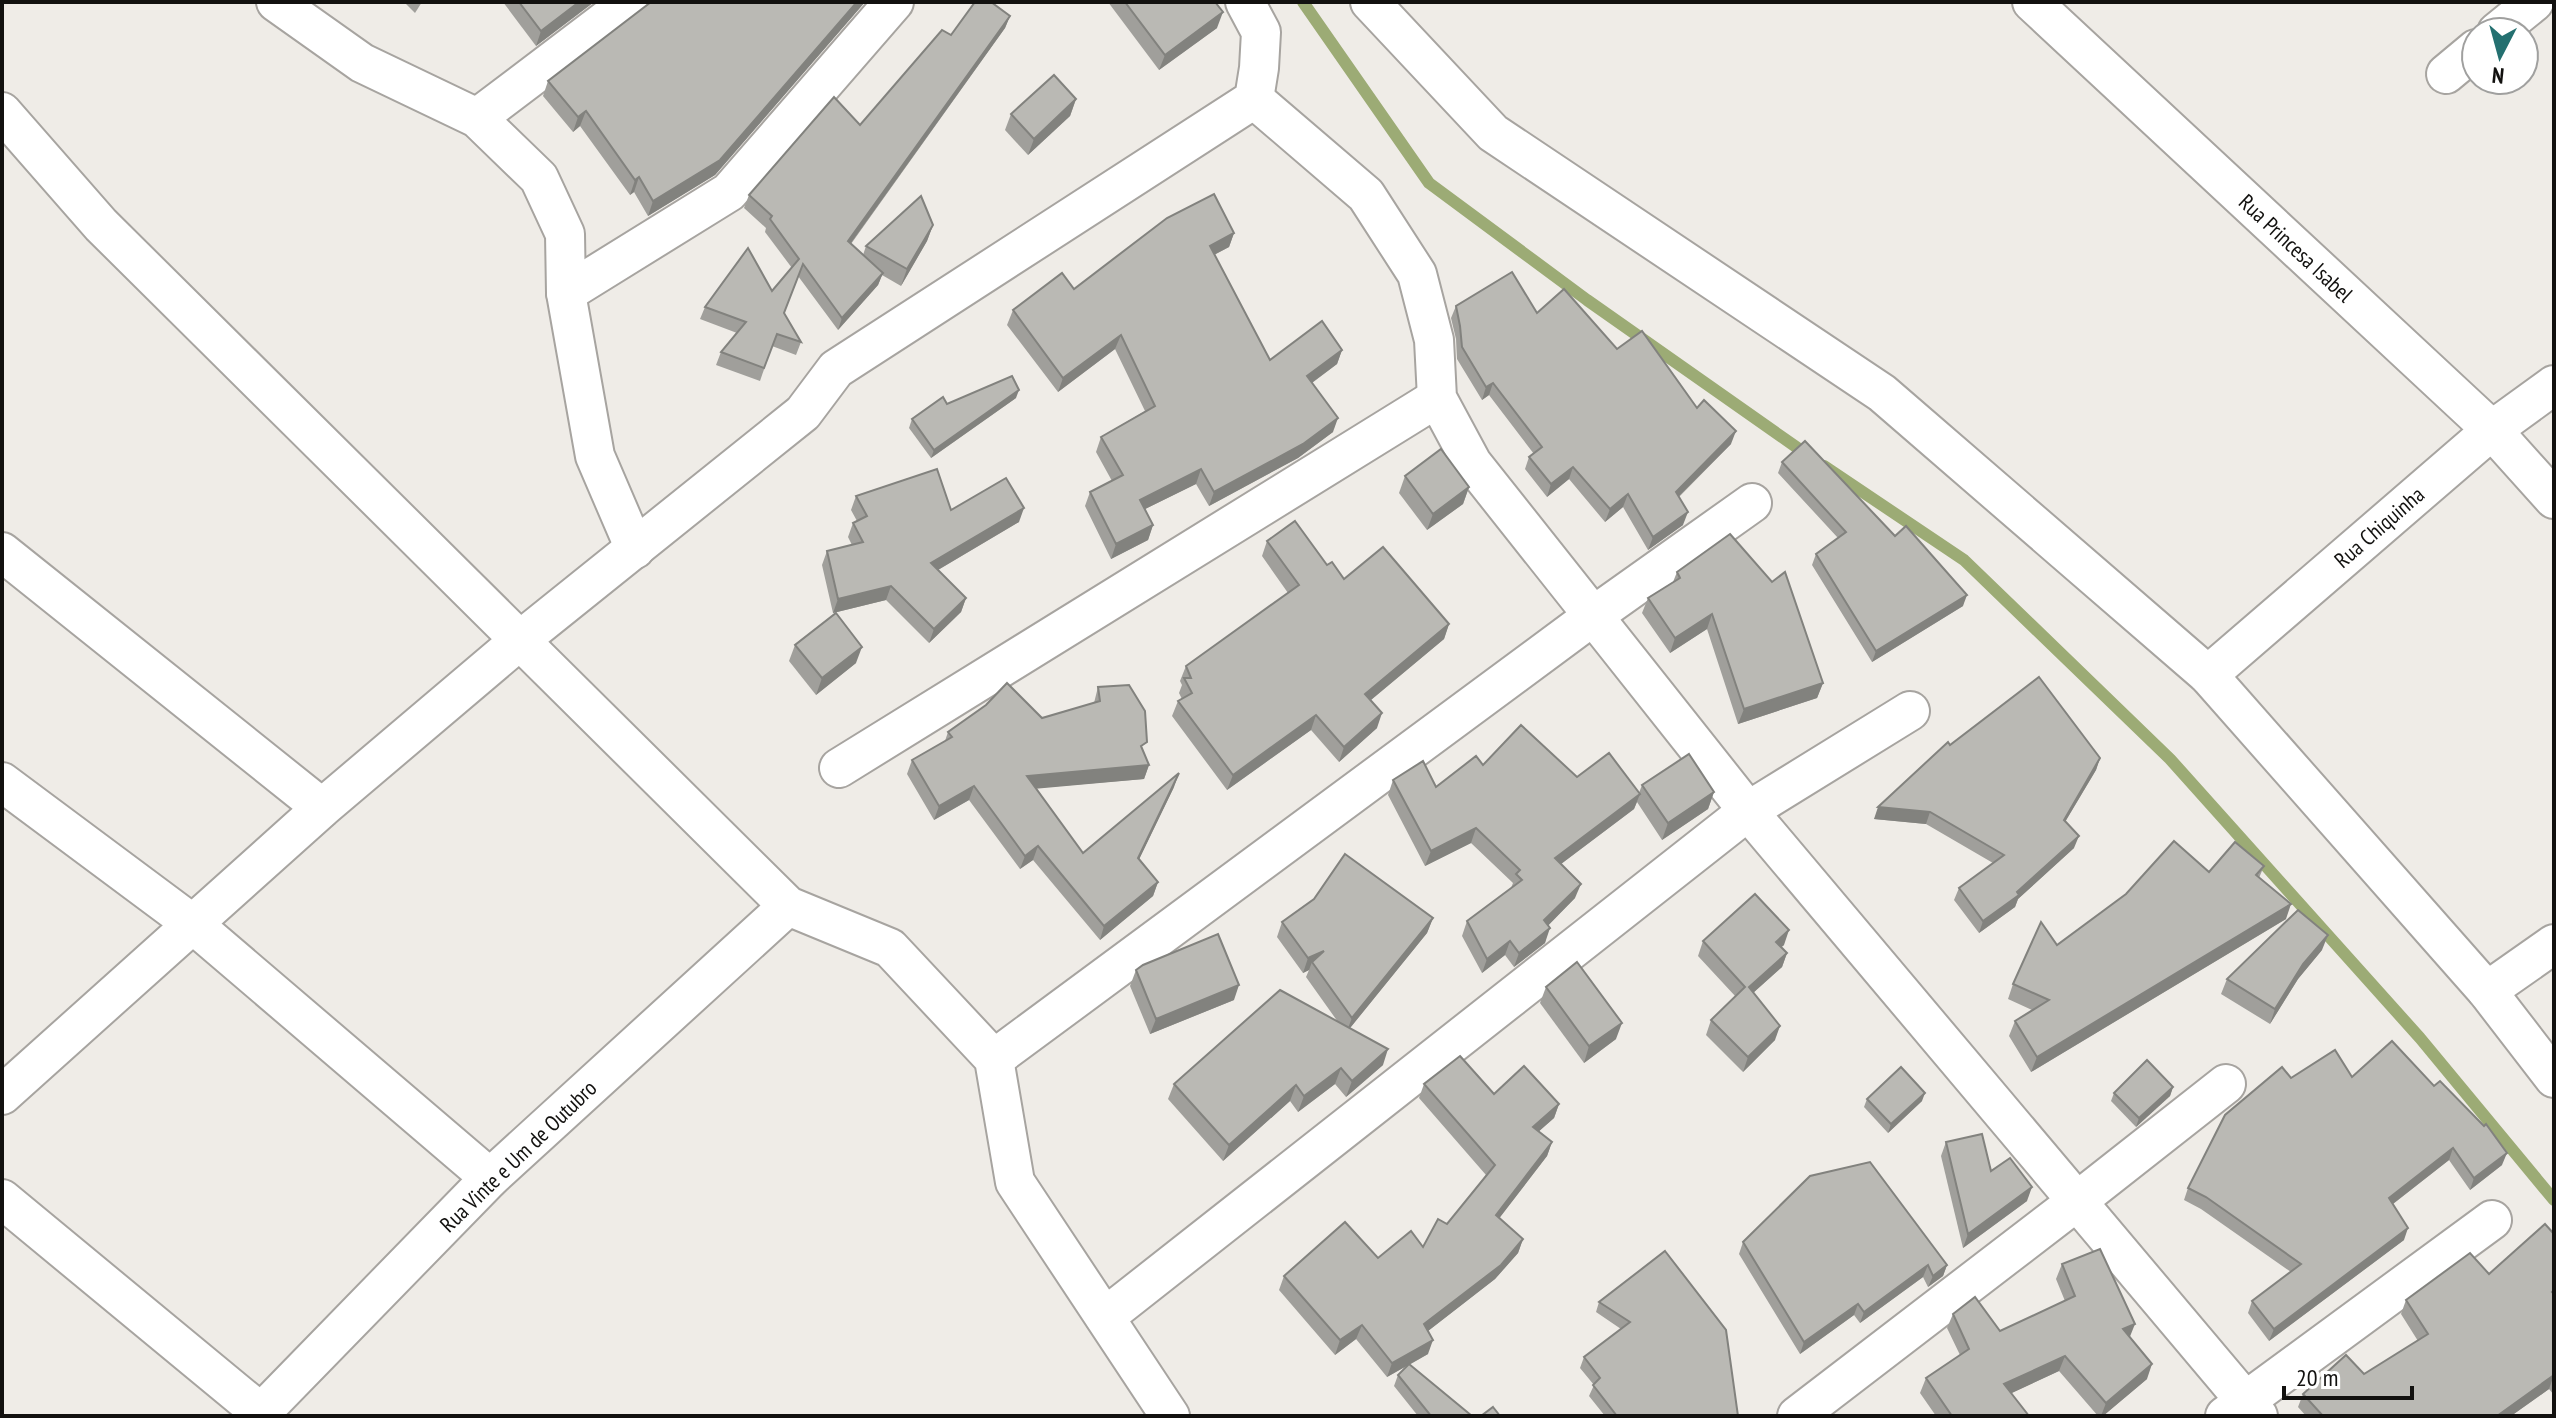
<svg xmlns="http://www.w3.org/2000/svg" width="2556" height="1418" viewBox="0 0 2556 1418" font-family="'PT Sans Narrow',sans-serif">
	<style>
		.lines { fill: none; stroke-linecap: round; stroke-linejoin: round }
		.stream { stroke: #9cab75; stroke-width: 12 }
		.minor-casing { stroke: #a7a4a0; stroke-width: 42 }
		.minor { stroke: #fff; stroke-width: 38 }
		.wall { fill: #a09f9b }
		.shaded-wall { fill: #82827e }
		.building { fill: #bab9b4; stroke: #82827e; stroke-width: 2 }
		.labels { text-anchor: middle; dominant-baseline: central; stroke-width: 8; stroke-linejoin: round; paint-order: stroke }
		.street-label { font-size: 22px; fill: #12110f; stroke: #fff }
	</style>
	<rect width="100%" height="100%" fill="#efece7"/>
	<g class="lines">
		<g class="stream">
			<polyline points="1303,2 1429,183 1587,300 1809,456"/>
			<polyline points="1824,466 1964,560 2170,759 2420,1038 2554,1200"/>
		</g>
		<g class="minor-casing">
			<g id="minor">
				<polyline points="276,2 362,63 477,118 539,178 565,234 566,293 595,456 635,549"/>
				<polyline points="1370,2 1493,133 1882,393 2208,675 2487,991 2554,1078"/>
				<polyline points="2032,2 2492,430 2554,499"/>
				<polyline points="2497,32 2534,2"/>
				<polyline points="2446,74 2476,49"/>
				<polyline points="1254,99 1366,195 1417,274 1434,340 1437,398 1472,463 1748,811 2258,1416"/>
				<polyline points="2,112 101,225 788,906 890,948 994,1059 1015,1182 1170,1416"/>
				<polyline points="477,118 630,2"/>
				<polyline points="566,293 729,192 894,2"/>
				<polyline points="2,552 322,808"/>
				<polyline points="2208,675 2492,430 2554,385"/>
				<polyline points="839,768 1437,398"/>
				<polyline points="2,782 194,925 490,1178"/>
				<polyline points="2487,991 2554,944"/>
				<polyline points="994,1059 1593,616 1752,503"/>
				<polyline points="2,1095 322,808 519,641 803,413 836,369 1254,99 1259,68 1261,32 1245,2"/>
				<polyline points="2,1199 261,1413"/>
				<polyline points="1105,1317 1748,811 1910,711"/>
				<polyline points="258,1416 490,1178 788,906"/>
				<polyline points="1797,1416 2076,1202 2226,1084"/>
				<polyline points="2225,1416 2492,1220"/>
			</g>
		</g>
		<use href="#minor" class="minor"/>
	</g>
	<g class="wall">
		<polygon points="404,2 422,2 415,13"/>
		<polygon points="503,2 594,2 536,46"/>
		<polygon points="651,2 865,2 715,175 648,216 634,192 630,195 580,126 573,132 543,96 548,81"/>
		<polygon points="1108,2 1215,2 1217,28 1159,70"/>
		<polygon points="1010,16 1005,28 851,244 863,255 866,246 933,225 927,241 901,286 882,275 878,285 838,330 798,276 784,313 801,342 796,355 772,346 760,381 716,365 721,352 737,333 700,319 705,307 772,291 792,268 765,232 766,228 744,208 749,195 860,125 951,35"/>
		<polygon points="1076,99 1070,116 1028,155 1005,130 1011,114"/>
		<polygon points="1234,233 1229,247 1214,255 1270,360 1342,350 1337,364 1312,383 1333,432 1298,458 1209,506 1196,484 1145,509 1153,525 1148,540 1111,559 1085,506 1090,492 1112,481 1096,452 1101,437 1145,411 1115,349 1058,392 1007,325 1013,310"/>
		<polygon points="1456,306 1537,313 1617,349 1697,408 1731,444 1679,497 1683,525 1648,550 1623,507 1605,522 1569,479 1547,497 1525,469 1529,457 1534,454 1489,395 1482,400 1457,359 1456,339 1451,318"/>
		<polygon points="1016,398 931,458 909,428 912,419"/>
		<polygon points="1782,462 1895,536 1963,606 1872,662 1812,565 1816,554 1838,538 1778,473"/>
		<polygon points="1405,476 1469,487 1463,504 1427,530 1399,493"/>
		<polygon points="856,496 951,510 1019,522 938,570 966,598 961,612 929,643 886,600 833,613 822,565 827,551 852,545 848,537 853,523 857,521 851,510"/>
		<polygon points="1267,541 1327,565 1344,579 1449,624 1444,639 1371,700 1377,728 1339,762 1311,730 1227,790 1172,716 1178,701 1182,699 1179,693 1182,685 1180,681 1186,666 1288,593 1262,556"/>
		<polygon points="1677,572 1823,683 1817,698 1738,724 1707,629 1670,653 1642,613 1648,598 1673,582"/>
		<polygon points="795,645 856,663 816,695 789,661"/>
		<polygon points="1098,687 1144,753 1149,765 1144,779 1036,788 1083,853 1174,787 1139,859 1158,882 1153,896 1100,940 1033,860 1020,869 969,800 934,820 907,774 912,760 945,741 948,732 1042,718 1094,703"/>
		<polygon points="1950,745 2100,758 2096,770 2065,822 2074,848 2018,899 2015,907 1979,933 1954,900 1959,888 1993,863 1926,824 1874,819"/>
		<polygon points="1483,765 1577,777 1639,793 1642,785 1714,792 1708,809 1662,840 1637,802 1634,809 1561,864 1575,898 1548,925 1545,943 1514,967 1505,955 1482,973 1462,936 1467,921 1511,888 1513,883 1471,843 1425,866 1388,795 1393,780 1436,787"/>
		<polygon points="2264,866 2259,878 2286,919 2031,1072 2009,1036 2015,1021 2032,1010 2008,999 2013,984 2057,945 2209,872"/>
		<polygon points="1433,918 1427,933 1350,1028 1383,1065 1346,1097 1335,1084 1298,1112 1290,1101 1223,1161 1168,1099 1174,1084 1338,1022 1306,977 1309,970 1303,973 1277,937 1282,922"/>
		<polygon points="1703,941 1784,945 1781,947 1787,953 1782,967 1753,993 1775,1040 1743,1072 1706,1035 1711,1020 1736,997 1698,956"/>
		<polygon points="2322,950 2298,979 2270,1024 2221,994 2227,979"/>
		<polygon points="1136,970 1234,1000 1150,1034 1130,986"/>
		<polygon points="1546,987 1616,1039 1584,1063 1540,1003"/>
		<polygon points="2352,1077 2502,1165 2470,1190 2449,1160 2393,1204 2404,1240 2269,1341 2248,1313 2252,1301 2291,1272 2201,1209 2184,1200 2188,1188 2291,1078"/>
		<polygon points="1424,1084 1559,1104 1554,1118 1539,1131 1552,1142 1547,1156 1499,1218 1523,1239 1518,1253 1495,1279 1428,1331 1428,1354 1409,1365 1472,1416 1418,1416 1394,1386 1398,1375 1408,1365 1387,1377 1356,1339 1335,1355 1279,1290 1284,1276 1378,1258 1423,1247 1447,1224 1486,1175 1419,1098"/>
		<polygon points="2173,1087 2170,1096 2136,1127 2111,1101 2114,1093"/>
		<polygon points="1867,1099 1922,1101 1888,1133 1864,1107"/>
		<polygon points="1946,1142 1991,1171 2027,1201 1963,1248 1941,1156"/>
		<polygon points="2554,1234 2554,1395 2549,1389 2511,1416 2306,1416 2298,1407 2303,1394 2364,1374 2418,1341 2401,1314 2406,1300 2489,1274"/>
		<polygon points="1743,1242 1947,1265 1943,1276 1928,1287 1923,1277 1860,1323 1854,1315 1800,1354 1739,1254"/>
		<polygon points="1665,1251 1738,1416 1605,1416 1589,1396 1594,1385 1580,1368 1584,1357 1621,1329 1596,1312 1599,1302"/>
		<polygon points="2062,1264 2130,1338 2147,1379 2103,1416 2098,1416 2059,1371 2011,1393 2029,1416 1936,1416 1920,1393 1926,1378 1960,1355 1947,1328 1953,1314 2000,1331 2065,1301 2056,1279"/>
	</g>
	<g class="shaded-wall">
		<polygon points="579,2 594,2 536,46 541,31"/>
		<polygon points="857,2 865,2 715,175 648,216 653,201"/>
		<polygon points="1223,12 1217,28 1159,70 1165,55"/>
		<polygon points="1010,16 1005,28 843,254 848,241"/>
		<polygon points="1076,99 1070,116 1028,155 1034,139"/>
		<polygon points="586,111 580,126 573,132 578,117"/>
		<polygon points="639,177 634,192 630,195 635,180"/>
		<polygon points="933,225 927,241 901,286 907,269"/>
		<polygon points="1234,233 1229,247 1204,260 1210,246"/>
		<polygon points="883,273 878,285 838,330 842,318"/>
		<polygon points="1121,335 1115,349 1058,392 1063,378"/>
		<polygon points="1342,350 1337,364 1302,390 1307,376"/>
		<polygon points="1493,383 1489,395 1482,400 1486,387"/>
		<polygon points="1019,390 1016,398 931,458 934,450"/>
		<polygon points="1338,418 1333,432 1298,458 1209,506 1214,492"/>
		<polygon points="1736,431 1731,444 1671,504 1676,492"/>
		<polygon points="1573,467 1569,479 1547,497 1551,484"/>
		<polygon points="1201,469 1196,484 1135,514 1140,500"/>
		<polygon points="1469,487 1463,504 1427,530 1433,514"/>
		<polygon points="1628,494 1623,507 1605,522 1610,509"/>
		<polygon points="1024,508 1019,522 926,577 931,563"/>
		<polygon points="1688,512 1683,525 1648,550 1653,537"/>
		<polygon points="1153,525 1148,540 1111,559 1116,544"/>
		<polygon points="891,586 886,600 833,613 838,599"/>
		<polygon points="1967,595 1963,606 1872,662 1876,651"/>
		<polygon points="966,598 961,612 929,643 934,629"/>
		<polygon points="1712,614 1707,629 1670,653 1675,638"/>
		<polygon points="1449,624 1444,639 1360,709 1365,694"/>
		<polygon points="862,647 856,663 816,695 822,678"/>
		<polygon points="1823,683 1817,698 1738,724 1744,709"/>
		<polygon points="1382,713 1377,728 1339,762 1344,747"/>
		<polygon points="1316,715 1311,730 1227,790 1233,775"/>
		<polygon points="2100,758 2096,770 2059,832 2064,820"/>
		<polygon points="1149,765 1144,779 1022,790 1027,776"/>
		<polygon points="1179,773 1174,787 1133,872 1138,858"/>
		<polygon points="974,786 969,800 934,820 939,806"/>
		<polygon points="1714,792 1708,809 1662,840 1668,823"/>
		<polygon points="1640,794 1634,809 1549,873 1555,858"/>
		<polygon points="1878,807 1930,812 1926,824 1874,819"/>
		<polygon points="1476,828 1471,843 1425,866 1431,851"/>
		<polygon points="2079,836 2074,848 2018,899 2015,907 1979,933 1983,921"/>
		<polygon points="1038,846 1033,860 1020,869 1025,856"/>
		<polygon points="1158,882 1153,896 1100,940 1104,926"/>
		<polygon points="1581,884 1575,898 1539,935 1544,920"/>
		<polygon points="2291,904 2286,919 2031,1072 2037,1057"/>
		<polygon points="1433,918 1427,933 1346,1033 1352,1018"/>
		<polygon points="1550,928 1545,943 1514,967 1519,953"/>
		<polygon points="1789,930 1784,945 1771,956 1776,942"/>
		<polygon points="2328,935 2322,950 2298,979 2270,1024 2275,1009 2303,964"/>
		<polygon points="1510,941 1505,955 1482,973 1487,959"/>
		<polygon points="1324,951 1312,962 1309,970 1303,973 1308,958"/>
		<polygon points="1787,953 1782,967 1744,1001 1749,987"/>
		<polygon points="1239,985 1234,1000 1150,1034 1156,1019"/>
		<polygon points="1622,1023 1616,1039 1584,1063 1589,1046"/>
		<polygon points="1780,1026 1775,1040 1743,1072 1748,1057"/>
		<polygon points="1388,1049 1383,1065 1346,1097 1352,1081"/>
		<polygon points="1341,1068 1335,1084 1298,1112 1304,1096"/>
		<polygon points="1296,1085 1290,1101 1223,1161 1229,1145"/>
		<polygon points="2173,1087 2170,1096 2136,1127 2139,1118"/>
		<polygon points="1925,1093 1922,1101 1888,1133 1891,1124"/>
		<polygon points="1559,1104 1554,1118 1528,1141 1533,1127"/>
		<polygon points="1552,1142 1547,1156 1491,1229 1496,1215"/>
		<polygon points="2453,1148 2449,1160 2385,1210 2389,1198"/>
		<polygon points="2507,1153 2502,1165 2470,1190 2474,1178"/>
		<polygon points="2032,1187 2027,1201 1963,1248 1968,1234"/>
		<polygon points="2408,1228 2404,1240 2269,1341 2274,1329"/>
		<polygon points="1523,1239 1518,1253 1495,1279 1419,1338 1424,1324"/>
		<polygon points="1928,1265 1923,1277 1860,1323 1864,1312"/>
		<polygon points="1947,1265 1943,1276 1928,1287 1933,1276"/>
		<polygon points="1858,1304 1854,1315 1800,1354 1804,1342"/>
		<polygon points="2135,1324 2129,1339 2123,1329"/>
		<polygon points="1362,1325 1356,1339 1335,1355 1340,1340"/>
		<polygon points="1433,1340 1428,1354 1387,1377 1392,1363"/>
		<polygon points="2065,1356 2059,1371 1999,1399 2004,1384"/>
		<polygon points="2152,1364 2147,1379 2103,1416 2101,1416 2106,1403"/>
		<polygon points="2554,1375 2549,1389 2511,1416 2497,1416"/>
	</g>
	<g class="building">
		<polygon points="519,2 579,2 541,31"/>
		<polygon points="651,2 857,2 720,160 653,201 639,177 635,180 586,111 578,117 548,81"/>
		<polygon points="975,2 991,2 1010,16 848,241 883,273 842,318 803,264 784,313 801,342 777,334 764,368 721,352 746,322 705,307 748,248 772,291 799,259 770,219 772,216 749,195 834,97 860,125 942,30 951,35"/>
		<polygon points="1125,2 1215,2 1223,12 1165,55"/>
		<polygon points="1054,75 1076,99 1034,139 1011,114"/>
		<polygon points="1214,194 1234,233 1210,246 1270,360 1322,321 1342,350 1307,376 1338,418 1303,444 1214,492 1201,469 1140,500 1153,525 1116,544 1090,492 1123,475 1101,437 1155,406 1121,335 1063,378 1013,310 1062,273 1074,289 1167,218"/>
		<polygon points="921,196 933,225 907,269 866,246"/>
		<polygon points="1512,272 1537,313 1564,289 1617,349 1642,331 1697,408 1704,400 1736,431 1676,492 1688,512 1653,537 1628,494 1610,509 1573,467 1551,484 1529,457 1542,447 1493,383 1486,387 1462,347 1460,326 1456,306"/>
		<polygon points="1012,376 1019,390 934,450 912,419 943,397 947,404"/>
		<polygon points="1805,441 1895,536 1906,526 1967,595 1876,651 1816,554 1846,532 1782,462"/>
		<polygon points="1441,449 1469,487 1433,514 1405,476"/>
		<polygon points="937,469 951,510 1006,478 1024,508 931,563 966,598 934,629 891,586 838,599 827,551 863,542 853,523 867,516 856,496"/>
		<polygon points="1295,521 1327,565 1332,562 1344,579 1383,547 1449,624 1365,694 1382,713 1344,747 1316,715 1233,775 1178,701 1192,693 1184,678 1191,678 1186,666 1299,585 1267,541"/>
		<polygon points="1730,534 1772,582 1785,572 1823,683 1744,709 1712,614 1675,638 1648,598 1680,578 1677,572"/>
		<polygon points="836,613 862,647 822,678 795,645"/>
		<polygon points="2039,677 2100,758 2064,820 2079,836 2017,892 2019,895 1983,921 1959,888 2004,855 1930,812 1878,807 1948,742 1950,745"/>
		<polygon points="1007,683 1042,718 1100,701 1098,687 1129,685 1145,711 1147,742 1141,746 1149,765 1027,776 1083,853 1179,773 1138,858 1158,882 1104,926 1038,846 1025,856 974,786 939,806 912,760 952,737 948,732 986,705"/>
		<polygon points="1521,725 1577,777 1609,753 1640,794 1555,858 1581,884 1544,920 1550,928 1519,953 1510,941 1487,959 1467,921 1522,880 1516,874 1520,870 1476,828 1431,851 1393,780 1423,761 1436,787 1476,756 1483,765"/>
		<polygon points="1689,754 1714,792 1668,823 1642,785"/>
		<polygon points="2174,841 2209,872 2235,842 2264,866 2256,875 2291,904 2037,1057 2015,1021 2049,1000 2013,984 2041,922 2057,945 2126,894"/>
		<polygon points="1345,854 1433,918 1352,1018 1312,962 1324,951 1308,958 1282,922 1314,899"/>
		<polygon points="1755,894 1789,930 1776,942 1787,953 1749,987 1780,1026 1748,1057 1711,1020 1745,987 1703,941"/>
		<polygon points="2298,910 2328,935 2303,964 2275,1009 2227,979"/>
		<polygon points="1218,934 1239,985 1156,1019 1136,970 1143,965"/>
		<polygon points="1577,962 1622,1023 1589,1046 1546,987"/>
		<polygon points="1280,990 1388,1049 1352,1081 1341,1068 1304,1096 1296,1085 1229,1145 1174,1084"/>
		<polygon points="2392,1041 2434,1086 2440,1081 2484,1126 2486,1124 2507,1153 2474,1178 2453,1148 2389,1198 2408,1228 2274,1329 2252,1301 2301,1264 2206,1197 2188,1188 2225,1115 2282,1067 2291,1078 2335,1050 2352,1077"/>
		<polygon points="1460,1056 1494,1094 1524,1066 1559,1104 1533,1127 1552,1142 1496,1215 1523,1239 1501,1265 1424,1324 1433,1340 1392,1363 1362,1325 1340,1340 1284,1276 1345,1222 1378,1258 1411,1231 1423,1247 1438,1219 1447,1224 1495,1165 1424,1084"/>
		<polygon points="2147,1060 2173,1087 2139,1118 2114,1093"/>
		<polygon points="1901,1067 1925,1093 1891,1124 1867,1099"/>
		<polygon points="1982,1134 1991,1171 2010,1158 2032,1187 1968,1234 1946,1142"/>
		<polygon points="1870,1162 1947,1265 1933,1276 1928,1265 1864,1312 1858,1304 1804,1342 1743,1242 1810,1176"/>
		<polygon points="2545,1224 2554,1234 2554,1290 2552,1292 2554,1294 2554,1375 2497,1416 2323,1416 2303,1394 2346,1355 2364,1374 2428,1334 2406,1300 2470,1253 2489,1274"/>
		<polygon points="2100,1249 2135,1324 2123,1329 2152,1364 2106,1403 2065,1356 2004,1384 2029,1416 1952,1416 1926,1378 1969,1349 1953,1314 1975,1297 2000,1331 2075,1296 2062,1264"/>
		<polygon points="1665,1251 1726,1330 1738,1416 1617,1416 1593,1385 1600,1378 1584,1357 1630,1322 1599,1302"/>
		<polygon points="1409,1364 1472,1416 1431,1416 1398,1375"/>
		<polygon points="1493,1407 1500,1416 1481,1416"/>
	</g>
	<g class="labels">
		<g class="street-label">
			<text transform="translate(2296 248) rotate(43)">Rua Princesa Isabel</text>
			<text transform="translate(2379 527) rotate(-41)">Rua Chiquinha</text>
			<text transform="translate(518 1156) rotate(-44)">Rua Vinte e Um de Outubro</text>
		</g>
	</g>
	<rect width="2556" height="1418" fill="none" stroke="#12110f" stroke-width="8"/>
	<g transform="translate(2500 56) rotate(186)"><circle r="38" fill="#ffffff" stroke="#a0a09f" stroke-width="2"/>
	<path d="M0-6L14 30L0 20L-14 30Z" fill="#247070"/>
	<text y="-12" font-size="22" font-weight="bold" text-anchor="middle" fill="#12110f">N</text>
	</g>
	<path d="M2284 1386v12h128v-12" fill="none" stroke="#12110f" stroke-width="4"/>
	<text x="2296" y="1386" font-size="24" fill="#12110f" stroke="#ffffff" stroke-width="6" paint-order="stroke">20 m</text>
</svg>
